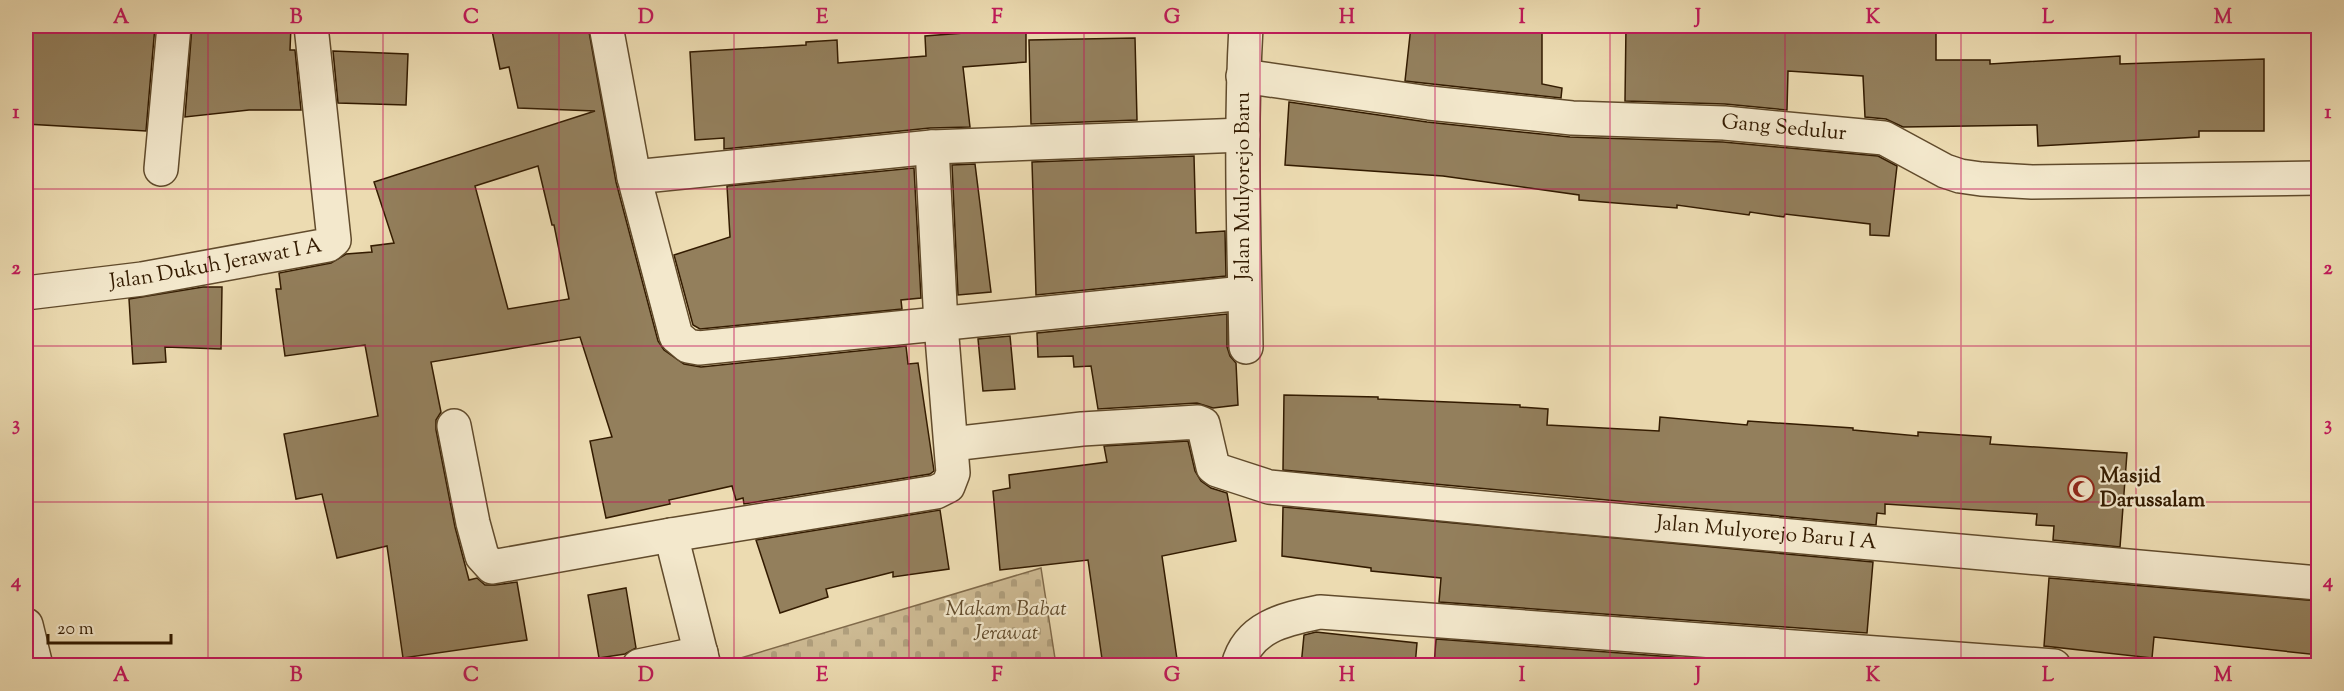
<svg xmlns="http://www.w3.org/2000/svg" width="2344" height="691" viewBox="0 0 2344 691" font-family="'Sorts Mill Goudy',serif">
	<style>
		.cemetery { fill: url(#cemetery-stones); stroke: #806a4a; stroke-width: 1.5 }
		.building { fill: #937f5c; stroke: #331b00; stroke-width: 1.5; fill-rule: evenodd }
		.lines { fill: none; stroke-linecap: round; stroke-linejoin: round }
		.minor-casing { stroke: #614b2c; stroke-width: 36 }
		.minor { stroke: #f3e8cc; stroke-width: 33 }
		.grid { fill: none; stroke: #c2185b; stroke-width: 1.5; stroke-opacity: 0.55 }
		.labels { text-anchor: middle; dominant-baseline: central; stroke-width: 4.5; stroke-linejoin: round; paint-order: stroke }
		.street-label { font-size: 21px; fill: #331b00; stroke: #f3e8cc }
		.poi-label { font-size: 21px; font-weight: bold; fill: #331b00; stroke: #f3e8cc; text-anchor: start }
		.park-label { font-size: 21px; font-style: italic; fill: #614b2c; stroke: #f3e8cc }
		.neatline { fill: none; stroke: #c2185b; stroke-width: 2 }
		.grid-label { font-size: 20px; text-anchor: middle; font-weight: bold; fill: #c2185b }
	</style>
	<defs>
		<pattern id="cemetery-stones" width="16" height="16" patternUnits="userSpaceOnUse" patternTransform="scale(1.5)"><rect width="16" height="16" fill="#cdba93"/><path d="M2 7V4a2 2 0 0 1 4 0v3zM10 15v-3a2 2 0 0 1 4 0v3z" fill="#b09f7d"/></pattern>
	</defs>
	<rect width="100%" height="100%" fill="#ecdbb1"/>
	<filter id="stains"><feTurbulence type="fractalNoise" baseFrequency=".00333" numOctaves="4"/><feColorMatrix values="0 0 0 0 .2 0 0 0 0 .09 0 0 0 0 .02 0 0 0 .5 -.17"/></filter>
	<radialGradient id="worn" r=".72"><stop offset=".6" stop-color="#630" stop-opacity="0"/><stop offset="1" stop-color="#630" stop-opacity=".3"/></radialGradient>
	<polygon class="cemetery" points="1041,568 1056,665 717,666 717,665"/>
	<g class="building">
		<polygon points="29,26 155,26 146,131 26,124 26,38 28,38"/>
		<polygon points="192,26 291,26 290,50 295,50 301,110 249,110 185,117"/>
		<path d="M491 26H588L616 182 658 341 664 350 684 364 701 367 906 346 908 364 918 363 934 471 930 474 744 504 743 498 736 500 732 486 669 500 670 504 606 518 590 441 612 437 580 337 431 362 441 412 436 420V430L455 527 469 580 477 578 485 585H495L517 582 527 640 403 658 387 546 337 558 322 494 296 499 284 434 378 416 365 345 285 356 276 289H281L279 273 331 263 346 254 372 252 371 246 394 243 374 182 595 111 518 108 509 67 500 69ZM538 166 552 225H554L569 299 508 309 475 186Z"/>
		<polygon points="990,26 1026,26 1026,62 963,67 970,127 930,128 724,149 724,138 695,140 690,52 806,45 806,42 837,40 838,63 926,56 925,36 990,31"/>
		<polygon points="1411,26 1542,26 1542,84 1562,88 1561,98 1405,81"/>
		<polygon points="1626,26 1936,26 1936,60 1990,60 1990,64 2120,56 2120,64 2264,59 2264,131 2199,131 2199,137 2038,146 2037,125 1903,127 1886,119 1865,117 1863,76 1788,71 1787,110 1725,104 1625,101"/>
		<polygon points="1135,38 1137,120 1031,124 1029,40"/>
		<polygon points="333,51 408,54 406,105 338,103"/>
		<polygon points="1289,102 1427,122 1570,137 1723,142 1878,156 1897,166 1889,236 1870,235 1870,224 1785,214 1784,217 1750,212 1749,215 1677,205 1677,208 1579,200 1579,195 1443,176 1285,165"/>
		<polygon points="1194,156 1196,233 1225,231 1226,276 1036,295 1032,162"/>
		<polygon points="975,164 991,292 958,295 952,165"/>
		<polygon points="914,168 921,298 901,300 902,309 700,329 693,325 674,255 730,237 727,186"/>
		<polygon points="203,287 222,287 221,349 165,347 166,362 133,364 129,299"/>
		<polygon points="1227,314 1227,347 1230,356 1236,363 1238,405 1213,408 1197,403 1098,409 1091,366 1074,367 1073,356 1038,357 1037,333"/>
		<polygon points="1010,336 1015,389 983,391 978,339"/>
		<polygon points="1284,395 1378,397 1378,399 1520,405 1520,407 1548,409 1547,425 1659,431 1660,417 1747,425 1748,421 1853,428 1853,430 1918,436 1918,432 1991,437 1990,444 2127,453 2120,547 2053,540 2054,526 2036,525 2037,514 1885,504 1885,514 1877,513 1876,525 1283,470"/>
		<polygon points="1188,441 1195,471 1201,481 1211,488 1227,493 1236,541 1162,556 1178,666 1103,666 1088,560 1000,570 993,491 1010,488 1009,475 1107,462 1104,446"/>
		<polygon points="1283,507 1873,562 1867,633 1439,602 1441,578 1371,571 1371,568 1282,556"/>
		<polygon points="940,510 949,569 893,577 893,572 826,589 828,597 780,613 756,540"/>
		<polygon points="2049,578 2319,601 2319,655 2154,637 2152,658 2044,646"/>
		<polygon points="626,588 636,648 625,654 599,658 588,595"/>
		<polygon points="1316,632 1417,643 1415,666 1301,666 1304,635"/>
		<polygon points="1436,639 1792,666 1434,666"/>
	</g>
	<g class="lines">
		<g class="minor-casing">
			<g id="minor">
				<polyline points="606,26 634,177 676,336 688,346 699,348 1244,293"/>
				<path id="s1" d="M1243 76 1429 103 1572 118 1724 123 1884 138 1945 171 1960 176 1981 179 2032 182 2318 178"/>
				<polyline points="161,169 174,26"/>
				<polyline points="634,177 932,147 1243,135"/>
				<path id="s2" d="M26 293 142 279 328 245 334 240 311 26"/>
				<path d="M1246 347C1244 240 1240 132 1246 26"/>
				<polyline points="454,426 473,523 482,556 492,567 671,535"/>
				<path id="s3" d="M952 444 1082 429 1198 422 1203 424 1213 467 1217 470 1269 487 1546 514 2318 583"/>
				<polyline points="26,625 36,666"/>
				<polyline points="639,666 701,653"/>
				<polyline points="704,666 671,535 936,492 948,486 953,473 941,325 932,147"/>
				<path d="M1238 666C1248 626 1286 619 1320 612L2054 666"/>
			</g>
		</g>
		<use href="#minor" class="minor"/>
	</g>
	<path class="grid" d="M208 26V666M383 26V666M559 26V666M734 26V666M909 26V666M1084 26V666M1260 26V666M1435 26V666M1610 26V666M1785 26V666M1961 26V666M2136 26V666M26 189H2318M26 346H2318M26 502H2318"/>
	<defs>
		<g id="mosque-ring" transform="scale(1.35)"><circle r="9.5" fill="#f3e8cc" stroke="#8f2418" stroke-width="1.5"/><path d="M3.5-4.9A6 6 0 1 0 3.5 4.9A5 5 0 1 1 3.5-4.9Z" fill="#8f2418"/></g>
	</defs>
	<g fill-rule="evenodd">
		<use href="#mosque-ring" x="2081" y="489"/>
	</g>
	<g class="labels">
		<g class="street-label">
			<text stroke="none"><textPath href="#s1" startOffset="544">Gang Sedulur</textPath></text>
			<text transform="translate(1244 186) rotate(-90)">Jalan Mulyorejo Baru</text>
			<text stroke="none"><textPath href="#s2" startOffset="192">Jalan Dukuh Jerawat I A</textPath></text>
			<text stroke="none"><textPath href="#s3" startOffset="856">Jalan Mulyorejo Baru I A</textPath></text>
		</g>
		<g class="poi-label">
			<text x="2100" y="477">Masjid<tspan x="2100" dy="24">Darussalam</tspan></text>
		</g>
		<g class="park-label">
			<text x="1006" y="610">Makam Babat<tspan x="1006" dy="24">Jerawat</tspan></text>
		</g>
	</g>
	<rect width="2344" height="691" fill="none" stroke="#ecdbb1" stroke-width="66"/>
	<path d="M48 634v9h123v-9" fill="none" stroke="#331b00" stroke-width="3"/>
	<text x="57" y="634" font-size="18" fill="#331b00" stroke="#f3e8cc" stroke-width="4.5" paint-order="stroke">20 m</text>
	<rect x="33" y="33" width="2278" height="625" class="neatline"/>
	<g class="grid-label">
		<text x="121" y="23">A</text>
		<text x="296" y="23">B</text>
		<text x="471" y="23">C</text>
		<text x="646" y="23">D</text>
		<text x="822" y="23">E</text>
		<text x="997" y="23">F</text>
		<text x="1172" y="23">G</text>
		<text x="1347" y="23">H</text>
		<text x="1522" y="23">I</text>
		<text x="1698" y="23">J</text>
		<text x="1873" y="23">K</text>
		<text x="2048" y="23">L</text>
		<text x="2223" y="23">M</text>
		<text x="16" y="118">1</text>
		<text x="2328" y="118">1</text>
		<text x="16" y="274">2</text>
		<text x="2328" y="274">2</text>
		<text x="16" y="430">3</text>
		<text x="2328" y="430">3</text>
		<text x="16" y="587">4</text>
		<text x="2328" y="587">4</text>
		<text x="121" y="681">A</text>
		<text x="296" y="681">B</text>
		<text x="471" y="681">C</text>
		<text x="646" y="681">D</text>
		<text x="822" y="681">E</text>
		<text x="997" y="681">F</text>
		<text x="1172" y="681">G</text>
		<text x="1347" y="681">H</text>
		<text x="1522" y="681">I</text>
		<text x="1698" y="681">J</text>
		<text x="1873" y="681">K</text>
		<text x="2048" y="681">L</text>
		<text x="2223" y="681">M</text>
	</g>
	<rect width="100%" height="100%" filter="url(#stains)"/>
	<rect width="100%" height="100%" fill="url(#worn)"/>
</svg>
